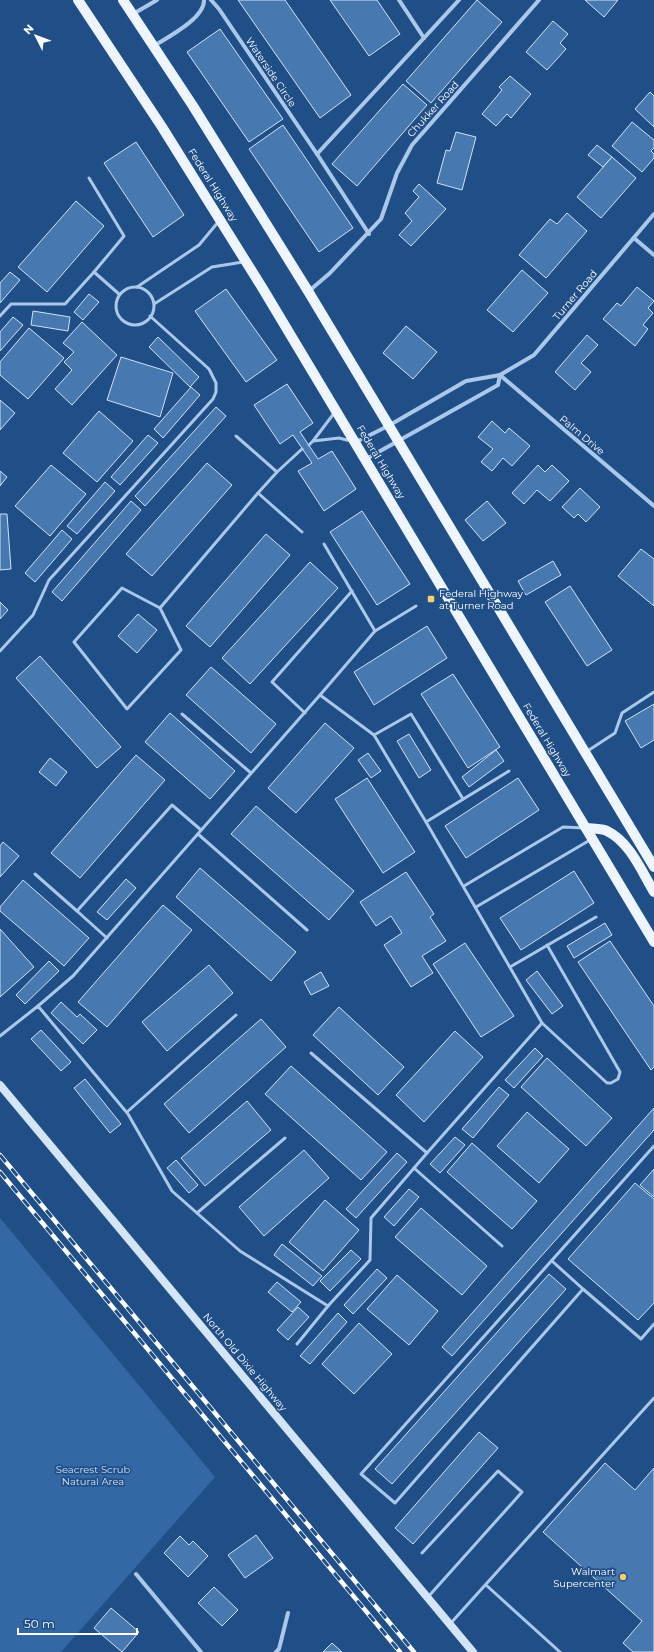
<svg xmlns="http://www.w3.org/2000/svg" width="654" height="1652" viewBox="0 0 654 1652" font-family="Montserrat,sans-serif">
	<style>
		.green { fill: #3368a5 }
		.building { fill: #4878b0; stroke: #cfe2f8 }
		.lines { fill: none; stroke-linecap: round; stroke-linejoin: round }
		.lane { stroke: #aac8ea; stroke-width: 3 }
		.street { stroke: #aac8ea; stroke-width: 4 }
		.secondary { stroke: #d5e5f8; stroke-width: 8 }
		.primary { stroke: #eef5fe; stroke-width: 10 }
		.rail-casing { stroke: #fff; stroke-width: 4.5 }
		.rail { stroke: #204f88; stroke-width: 3; stroke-dasharray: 9; stroke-linecap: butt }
		.poi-dot { fill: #f8cd6a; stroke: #204f88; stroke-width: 1.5 }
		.labels { text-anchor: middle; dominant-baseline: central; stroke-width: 3.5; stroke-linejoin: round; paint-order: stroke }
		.street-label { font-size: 10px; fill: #fff; stroke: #204f88 }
		.poi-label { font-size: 10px; fill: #fff; stroke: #204f88; text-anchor: start }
		.park-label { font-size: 10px; fill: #cfe2f8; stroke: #204f88 }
	</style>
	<rect width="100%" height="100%" fill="#204f88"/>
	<polygon class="green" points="0,1218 215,1477 61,1652 0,1652"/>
	<g class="building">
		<polygon points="238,0 285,0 351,95 320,118"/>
		<polygon points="330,0 377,0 400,34 369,56"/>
		<polygon points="477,0 502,22 431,103 406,81"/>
		<polygon points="585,0 618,0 604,17"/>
		<polygon points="553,21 568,34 560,43 566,49 547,70 526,52"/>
		<polygon points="220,29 283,119 249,142 187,52"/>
		<polygon points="510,76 531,94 511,118 507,114 496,126 482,114 502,90 499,87"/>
		<polygon points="403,84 427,105 357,186 332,164"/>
		<polygon points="650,92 654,96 654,127 635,109"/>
		<polygon points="632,122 654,140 654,148 651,151 654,154 654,158 642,172 612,146"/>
		<polygon points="283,125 353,228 319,252 249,149"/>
		<polygon points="456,132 476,137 462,190 437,183 446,150 450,151"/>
		<polygon points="136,142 184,215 153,237 104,163"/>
		<polygon points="597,145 612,157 603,167 588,155"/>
		<polygon points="612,157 636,178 601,218 577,197"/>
		<polygon points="419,184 446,209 411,246 399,235 412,221 405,213 419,197 413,191"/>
		<polygon points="76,201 104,226 47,292 18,267"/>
		<polygon points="567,213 587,231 546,278 519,255 550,219 557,224"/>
		<polygon points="522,270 548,293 513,332 487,310"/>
		<polygon points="10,272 20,280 0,303 0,283"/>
		<polygon points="637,287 654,301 648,308 653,313 643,325 648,329 635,346 603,319 617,303 621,306"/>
		<polygon points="226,289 277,360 246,382 195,311"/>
		<polygon points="89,294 99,302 83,320 74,312"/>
		<polygon points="33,311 70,317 68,331 31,325"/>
		<polygon points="13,317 23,325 0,351 0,332"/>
		<polygon points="82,322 117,355 72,405 55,389 72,370 64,362 74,352 63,343"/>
		<polygon points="406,326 437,352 413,379 383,353"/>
		<polygon points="29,328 64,358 28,399 0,375 0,362"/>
		<polygon points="587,335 598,345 581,363 591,372 575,390 555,372"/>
		<polygon points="158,337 199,377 190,387 149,347"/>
		<polygon points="121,357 173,373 160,417 107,400"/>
		<polygon points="287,384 313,423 300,432 318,459 332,451 356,489 324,511 298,471 312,463 293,435 280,444 254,405"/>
		<polygon points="191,387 200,395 163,438 154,429"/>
		<polygon points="0,400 15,413 0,430"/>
		<polygon points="216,407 226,416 145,506 135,496"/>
		<polygon points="99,411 133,441 97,482 63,453"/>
		<polygon points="492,421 505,433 509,428 530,446 512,466 503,458 492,471 481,462 493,449 478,437"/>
		<polygon points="148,435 158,443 120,485 111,477"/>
		<polygon points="207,463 232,485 152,576 126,554"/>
		<polygon points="51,465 86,494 50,536 15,506"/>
		<polygon points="538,465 545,472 552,465 569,481 550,501 537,490 524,504 512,493"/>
		<polygon points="0,471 7,477 0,486"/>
		<polygon points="105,482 115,491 77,534 67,526"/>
		<polygon points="580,488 600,507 586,522 578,514 574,518 562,507"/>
		<polygon points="131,501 141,510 62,601 52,592"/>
		<polygon points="487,501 506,523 483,541 465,520"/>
		<polygon points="362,511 410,584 377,605 330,532"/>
		<polygon points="0,514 7,514 11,569 0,570"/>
		<polygon points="62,530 72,539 35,582 25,573"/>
		<polygon points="266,534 290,555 210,647 186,626"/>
		<polygon points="641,549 654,559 654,606 618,576"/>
		<polygon points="553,561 561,575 526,595 518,581"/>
		<polygon points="310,562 338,588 250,684 222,658"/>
		<polygon points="570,586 612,650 587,666 545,602"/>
		<polygon points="0,602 8,610 0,619"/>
		<polygon points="138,614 157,630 137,653 118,636"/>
		<polygon points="427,626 447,658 374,705 354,672"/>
		<polygon points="40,656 121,747 97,768 16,678"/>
		<polygon points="211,667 276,724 251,753 186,695"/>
		<polygon points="453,674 500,747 468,768 421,694"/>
		<polygon points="654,704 654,740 641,748 625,721"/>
		<polygon points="170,713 235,771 210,799 145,742"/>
		<polygon points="325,723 354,748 296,813 268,788"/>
		<polygon points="409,734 431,770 419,778 397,741"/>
		<polygon points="496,750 504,761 469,787 462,777"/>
		<polygon points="368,753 381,771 371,778 358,760"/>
		<polygon points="136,755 165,780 80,878 51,853"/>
		<polygon points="50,758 67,772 56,786 39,772"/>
		<polygon points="367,778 415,852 383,873 335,799"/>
		<polygon points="518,778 539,810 466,858 445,826"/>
		<polygon points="256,806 354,891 329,920 231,834"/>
		<polygon points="3,842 19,856 0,877 0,846"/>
		<polygon points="200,868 296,952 271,981 176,897"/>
		<polygon points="574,871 594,903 521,950 500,918"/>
		<polygon points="406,872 434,914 430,917 446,941 422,956 433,973 411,987 384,945 402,933 391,916 376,926 360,902"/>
		<polygon points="126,879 136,888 107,920 97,912"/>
		<polygon points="23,880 89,938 64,966 0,911 0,907"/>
		<polygon points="163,905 192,930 107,1027 78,1002"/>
		<polygon points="605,923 612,935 574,958 567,946"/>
		<polygon points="0,929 34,967 0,997"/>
		<polygon points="610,941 654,1006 654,1067 651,1070 578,962"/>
		<polygon points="465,943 514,1016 481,1037 433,964"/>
		<polygon points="49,961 59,971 25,1004 16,995"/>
		<polygon points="209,965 233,993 167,1051 142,1022"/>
		<polygon points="537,971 563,1006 552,1014 526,980"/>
		<polygon points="321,972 329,986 311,995 304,982"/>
		<polygon points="61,1002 77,1017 80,1014 97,1030 83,1044 51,1013"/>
		<polygon points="339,1007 404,1067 378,1095 313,1035"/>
		<polygon points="261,1019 286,1047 189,1133 164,1104"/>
		<polygon points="41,1030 71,1062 61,1071 31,1039"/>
		<polygon points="455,1031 483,1057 424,1122 396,1095"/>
		<polygon points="535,1048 543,1056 514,1088 505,1080"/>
		<polygon points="547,1058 612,1118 586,1146 521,1087"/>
		<polygon points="291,1066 387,1152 361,1180 265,1094"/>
		<polygon points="85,1079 121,1124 110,1133 74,1088"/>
		<polygon points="499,1087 509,1095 473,1138 462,1129"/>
		<polygon points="247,1101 271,1130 205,1186 181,1158"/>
		<polygon points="654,1108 654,1130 452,1356 442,1347"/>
		<polygon points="527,1112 569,1149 539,1183 497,1146"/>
		<polygon points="455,1137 465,1145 440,1173 430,1164"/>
		<polygon points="472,1143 537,1201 512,1229 447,1172"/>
		<polygon points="304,1150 329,1178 264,1236 239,1207"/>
		<polygon points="397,1153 407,1162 356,1218 346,1209"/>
		<polygon points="176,1160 198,1185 189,1193 167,1168"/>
		<polygon points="654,1169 654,1197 640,1185"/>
		<polygon points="635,1183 654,1199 654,1303 638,1320 568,1259"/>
		<polygon points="409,1189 419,1197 394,1226 384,1217"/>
		<polygon points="325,1200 359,1230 323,1271 289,1242"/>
		<polygon points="421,1208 487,1266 462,1295 395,1237"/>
		<polygon points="282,1244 322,1276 313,1286 274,1255"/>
		<polygon points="351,1250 361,1259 330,1291 320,1281"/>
		<polygon points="377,1269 387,1278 353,1314 344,1305"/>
		<polygon points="549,1274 566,1289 392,1484 375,1469"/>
		<polygon points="397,1275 438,1311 409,1345 367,1309"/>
		<polygon points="277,1282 301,1302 292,1312 268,1292"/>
		<polygon points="298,1307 309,1317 288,1340 277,1330"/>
		<polygon points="338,1313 347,1322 310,1364 300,1356"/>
		<polygon points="359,1323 392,1354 354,1394 322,1364"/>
		<polygon points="479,1432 498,1448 413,1544 395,1528"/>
		<polygon points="605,1463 635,1490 654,1468 654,1652 633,1652 623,1643 642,1621 543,1532"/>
		<polygon points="256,1535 273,1558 245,1578 228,1555"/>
		<polygon points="180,1536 189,1545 193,1541 208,1556 188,1577 164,1553"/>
		<polygon points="214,1587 238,1610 222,1626 198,1603"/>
		<polygon points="111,1608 139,1632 122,1652 94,1628"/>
		<polygon points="332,1643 342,1652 323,1652"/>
	</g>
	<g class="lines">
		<g class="lane">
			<polyline points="89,178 124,236 94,272 119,294"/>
			<polyline points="137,287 199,245 219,221"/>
			<circle cx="135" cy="306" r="19"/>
			<polyline points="154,304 212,267 243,262"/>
			<polyline points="0,316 11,304 65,304 94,272"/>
			<polyline points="236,436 277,472"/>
			<polyline points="313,441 339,438 351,441"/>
			<polyline points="309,445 313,441 335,412"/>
			<polyline points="302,532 258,493 277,472 302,449"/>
			<polyline points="324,544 375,631"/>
			<polyline points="160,608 181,650 127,709 74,642 122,588 160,608 258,493"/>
			<polyline points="0,651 33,615 49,580 213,399 216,392 216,383 209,369 150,316"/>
			<polyline points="305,713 272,682 352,591"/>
			<polyline points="182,714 251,773"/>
			<polyline points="374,735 320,695 375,631 416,606"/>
			<polyline points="586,752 615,733 622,713 654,692"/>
			<polyline points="426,822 374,735 411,714 463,799"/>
			<polyline points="198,834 307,930"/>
			<polyline points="35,874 77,911 172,805 201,830"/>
			<polyline points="464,886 563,827 584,828"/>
			<polyline points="476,907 590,840"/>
			<polyline points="77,911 107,938"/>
			<polyline points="510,967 596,917"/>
			<polyline points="38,1006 73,976 320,695"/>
			<polyline points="542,1023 607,1083 611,1083 618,1079 620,1072 547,945"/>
			<polyline points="0,1036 38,1006 128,1114 172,1191 240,1251 328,1306 297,1344"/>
			<polyline points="311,1053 427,1153 371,1218 370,1260 328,1306"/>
			<polyline points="127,1112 236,1015"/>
			<polyline points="427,1153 542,1023 426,822 509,771"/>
			<polyline points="414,1168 502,1246"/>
			<polyline points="197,1213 285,1138"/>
			<polyline points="552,1261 583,1289 395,1503 361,1474 654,1146"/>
			<polyline points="583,1289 641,1339 654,1324"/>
			<polyline points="422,1553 498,1471 522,1492 428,1597"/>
			<polyline points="486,1585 560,1652"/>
			<polyline points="450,1624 654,1398"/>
		</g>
		<g class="street">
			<polyline points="211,0 219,9 317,154 369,234"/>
			<polyline points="399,0 424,38"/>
			<polyline points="133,14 157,0"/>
			<path d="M154 46C168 37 205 18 204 0"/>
			<polyline points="317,154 459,0"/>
			<polyline points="634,238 654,255"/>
			<polyline points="309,291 330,273 381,219 397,173 412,145 539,0"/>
			<polyline points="500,375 654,506"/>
			<polyline points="356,442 388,426 466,381 500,375 534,355 654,214"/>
			<polyline points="366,459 498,385 500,375"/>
			<polyline points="136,1574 201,1652"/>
			<polyline points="276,1652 279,1649 288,1613"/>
		</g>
		<polyline class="secondary" points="0,1085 473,1652"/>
		<g class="primary">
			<polyline points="78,0 162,127 263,289 654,942"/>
			<polyline points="123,0 193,106 308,291 654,867"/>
			<path d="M586 828C592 829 601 828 607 831 630 842 642 872 654 892"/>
		</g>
		<g class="rail-casing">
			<g id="rail">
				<polyline points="0,1155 414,1652"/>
				<polyline points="0,1172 400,1652"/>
			</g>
		</g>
		<use href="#rail" class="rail"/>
	</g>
	<g class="poi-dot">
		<rect x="427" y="595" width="8" height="8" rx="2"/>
		<circle cx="623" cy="1577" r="4"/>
	</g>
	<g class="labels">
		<g class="street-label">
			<text transform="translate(271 72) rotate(56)">Waterside Circle</text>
			<text transform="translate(433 109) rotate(-48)">Chukker Road</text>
			<text transform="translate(213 185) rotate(58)">Federal Highway</text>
			<text transform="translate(575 295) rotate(-50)">Turner Road</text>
			<text transform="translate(582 435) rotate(40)">Palm Drive</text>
			<text transform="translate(381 462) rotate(59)">Federal Highway</text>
			<text transform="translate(547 740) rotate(59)">Federal Highway</text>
			<text transform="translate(245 1362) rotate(50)">North Old Dixie Highway</text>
		</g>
		<g class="poi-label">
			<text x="439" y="593">Federal Highway<tspan x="439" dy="12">at Turner Road</tspan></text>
			<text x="615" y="1571" text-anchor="end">Walmart<tspan x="615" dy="12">Supercenter</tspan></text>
		</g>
		<g class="park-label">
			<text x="93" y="1469">Seacrest Scrub<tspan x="93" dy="12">Natural Area</tspan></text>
		</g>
	</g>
	<g transform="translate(36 36) rotate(312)" stroke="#204f88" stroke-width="3" paint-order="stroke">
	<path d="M0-3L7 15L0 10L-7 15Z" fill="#ffffff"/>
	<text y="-6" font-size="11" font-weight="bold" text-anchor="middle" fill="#ffffff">N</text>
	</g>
	<path d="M18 1628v6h119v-6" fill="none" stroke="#ffffff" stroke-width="2"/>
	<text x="24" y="1628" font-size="12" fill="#ffffff" stroke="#204f88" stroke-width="3" paint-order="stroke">50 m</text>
</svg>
